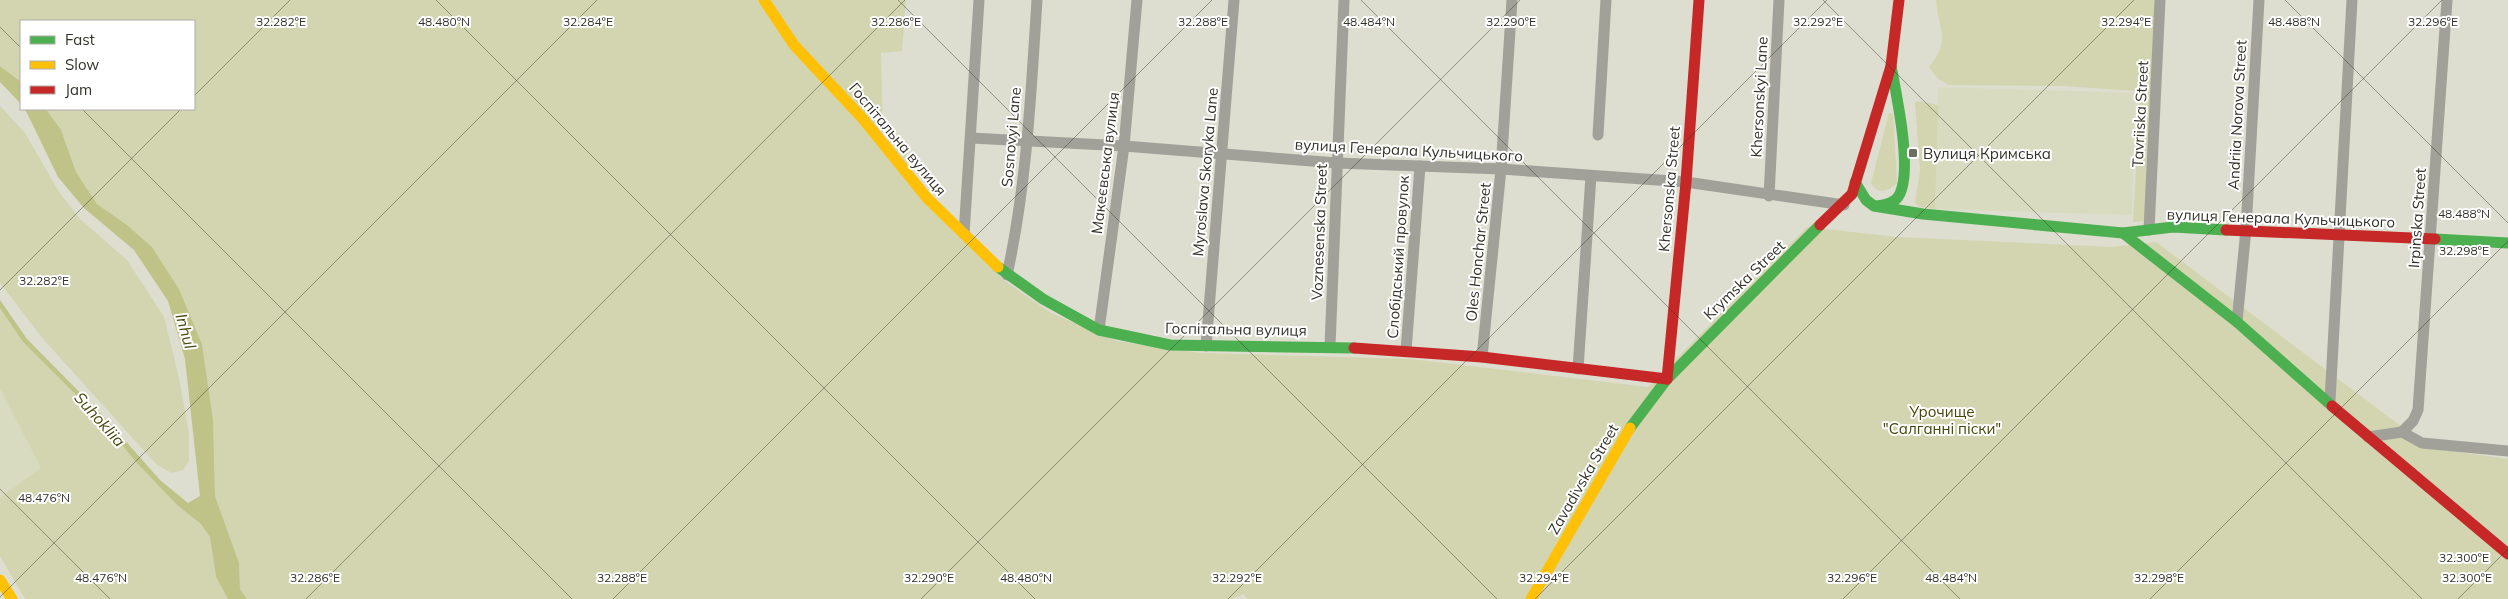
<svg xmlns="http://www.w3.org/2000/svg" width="2508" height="599" viewBox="0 0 2508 599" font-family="Mulish,sans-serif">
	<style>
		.built { fill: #d9dbc1 }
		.green { fill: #d2d5b0 }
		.water { fill: #c0c388 }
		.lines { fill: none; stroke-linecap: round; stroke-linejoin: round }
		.street { stroke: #a1a19a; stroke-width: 11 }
		.fast { stroke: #4caf50; stroke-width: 11 }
		.slow { stroke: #ffc107; stroke-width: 11 }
		.jam { stroke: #c62828; stroke-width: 11 }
		.ticks { fill: none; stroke: #323228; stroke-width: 1; stroke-opacity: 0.45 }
		.poi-dot { fill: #6e6e62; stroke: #fff; stroke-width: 2 }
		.labels { text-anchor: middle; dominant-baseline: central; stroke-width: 4; stroke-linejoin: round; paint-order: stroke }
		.street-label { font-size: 15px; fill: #323228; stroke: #fff }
		.poi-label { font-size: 15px; fill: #323228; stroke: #fff; text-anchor: start }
		.park-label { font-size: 15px; fill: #444608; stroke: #fff }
		.water-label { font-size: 16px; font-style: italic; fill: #494b10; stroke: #fff }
		.ticks-label { font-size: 12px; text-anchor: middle; fill: #323228; stroke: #fff; stroke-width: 4; stroke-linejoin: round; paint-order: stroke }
	</style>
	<rect width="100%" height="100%" fill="#dddecf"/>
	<g class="built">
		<polygon points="1938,87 2135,93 2132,215 1935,209"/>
		<polygon points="0,388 42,468 0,498"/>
	</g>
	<g class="green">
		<polygon points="0,0 906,0 902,51 881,53 883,137 906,149 908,170 1005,281 1051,313 1117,341 1201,353 1411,359 1648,387 1807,227 1897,237 2112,247 2156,242 2430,448 2508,459 2508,599 1247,599 1244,594 1232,599 247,599 240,589 239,563 215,496 213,419 202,344 179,289 152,247 127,225 97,204 76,172 61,130 46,109 194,109 194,21 21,21 21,82 0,66"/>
		<path d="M1936 0H2155L2146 221 2133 222 2140 96 2136 91 2064 86 1949 85 1938 79 1929 67C1952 39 1938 30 1936 0Z"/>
		<polygon points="1918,101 1938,105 1935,209 1919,207 1915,203 1920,171 1915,103"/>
		<polygon points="0,106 25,133 59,192 80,219 127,260 164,317 179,378 189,434 189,461 183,470 172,473 157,465 44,340 0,283"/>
		<path d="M1889 113 1893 114 1897 183C1888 192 1878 195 1871 183Z"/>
		<polygon points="0,308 23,342 107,426 135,461 177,505 201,524 210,537 216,577 228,599 25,599 0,556 0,498 41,468 0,388"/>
	</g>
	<g class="water">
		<polygon points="0,66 21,82 21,104 0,82"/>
		<polygon points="25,109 46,109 61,130 76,172 97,204 127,225 152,247 179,289 202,344 213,419 215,496 239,563 240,589 247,599 228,599 216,577 210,537 201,524 177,505 135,461 107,426 23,342 0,308 0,300 27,339 106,419 160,480 188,503 200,496 185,359 168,301 134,250 84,208 58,177"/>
	</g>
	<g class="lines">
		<g class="street">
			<polyline points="1598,135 1606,0"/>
			<polyline points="972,138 1124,146 1337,163 1501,169 1686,182 1844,205"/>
			<polyline points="1769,196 1779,0"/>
			<polyline points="2149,230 2160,0"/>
			<polyline points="964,234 979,0"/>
			<path d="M1007 275C1027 184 1031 92 1037 0"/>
			<polyline points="2237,322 2246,229 2259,0"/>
			<polyline points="1099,330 1124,146 1137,0"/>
			<polyline points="1206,346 1234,0"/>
			<polyline points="1330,346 1344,0"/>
			<polyline points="1406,351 1420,166"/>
			<polyline points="1482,357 1501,169 1512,0"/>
			<polyline points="1578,369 1591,176"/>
			<polyline points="2330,401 2352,0"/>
			<polyline points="2402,432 2413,421 2418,410 2447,0"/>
			<polyline points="2368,437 2402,432 2422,443 2508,451"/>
		</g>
		<g class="fast">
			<polyline points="1855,182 1866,200 1874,206 1923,214 2123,233 2173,227 2226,230"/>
			<path d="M1877 206C1884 205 1894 203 1898 197 1914 174 1896 93 1891 66"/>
			<polyline points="2123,233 2237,322 2332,406"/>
			<polyline points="2435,239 2508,243"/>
			<polyline points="998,267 1043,299 1099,330 1170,345 1354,348"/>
			<polyline points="1630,428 1667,379 1820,225"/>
		</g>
		<g class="slow">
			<polyline points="764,0 794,45 863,119 927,198 998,267"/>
			<polyline points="0,580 12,599"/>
			<polyline points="1531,599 1630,428"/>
		</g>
		<g class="jam">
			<polyline points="1820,225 1852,194 1891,66 1899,0"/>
			<polyline points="2226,230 2435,239"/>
			<polyline points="1354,348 1482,357 1667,379"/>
			<polyline points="1667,379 1686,182 1699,0"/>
			<polyline points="2332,406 2508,554"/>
		</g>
	</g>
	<path class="ticks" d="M436 0 1035 599M898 0 1497 599M1361 0 1960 599M1823 0 2422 599M2285 0 2508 223M0 27 21 48M194 96 290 0M82 109 572 599M0 290 181 109M0 489 110 599M0 597 597 0M306 599 905 0M613 599 1212 0M921 599 1520 0M1228 599 1827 0M1535 599 2134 0M1843 599 2442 0M2150 599 2508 241M2458 599 2508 549"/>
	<rect class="poi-dot" x="1908" y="148" width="10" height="10" rx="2.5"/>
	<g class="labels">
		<g class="street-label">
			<text transform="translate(1759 97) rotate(-87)">Khersonskyi Lane</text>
			<text transform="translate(2140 114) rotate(-87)">Tavriiska Street</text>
			<text transform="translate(2237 115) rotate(-87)">Andriia Norova Street</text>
			<text transform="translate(1011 137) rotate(-85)">Sosnovyi Lane</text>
			<text transform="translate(898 139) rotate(50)">Госпітальна вулиця</text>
			<text transform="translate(1409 150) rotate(3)">вулиця Генерала Кульчицького</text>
			<text transform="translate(1105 163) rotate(-83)">Макеєвська вулиця</text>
			<text transform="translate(1205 172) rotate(-85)">Myroslava Skoryka Lane</text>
			<text transform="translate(1669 189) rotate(-85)">Khersonska Street</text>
			<text transform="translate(2281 218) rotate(2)">вулиця Генерала Кульчицького</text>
			<text transform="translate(2417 218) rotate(-86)">Irpinska Street</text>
			<text transform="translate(1319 232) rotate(-88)">Voznesenska Street</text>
			<text transform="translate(1478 252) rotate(-84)">Oles Honchar Street</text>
			<text transform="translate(1398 257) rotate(-86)">Слобідський провулок</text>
			<text transform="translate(1744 280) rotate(-44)">Krymska Street</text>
			<text transform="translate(1236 329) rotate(1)">Госпітальна вулиця</text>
			<text transform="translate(1583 479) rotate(-60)">Zavadivska Street</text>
		</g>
		<g class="poi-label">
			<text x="1923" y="153">Вулиця Кримська</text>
		</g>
		<g class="park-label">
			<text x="1942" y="411">Урочище<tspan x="1942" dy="17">"Салганні піски"</tspan></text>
		</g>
		<g class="water-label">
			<text transform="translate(186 331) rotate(74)">Inhul</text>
			<text transform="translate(100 419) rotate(48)">Suhokliia</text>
		</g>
	</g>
	<g class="ticks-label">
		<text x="281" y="26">32.282°E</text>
		<text x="444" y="26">48.480°N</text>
		<text x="588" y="26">32.284°E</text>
		<text x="896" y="26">32.286°E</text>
		<text x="1203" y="26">32.288°E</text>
		<text x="1369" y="26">48.484°N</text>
		<text x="1511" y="26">32.290°E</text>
		<text x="1818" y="26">32.292°E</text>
		<text x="2126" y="26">32.294°E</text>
		<text x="2294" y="26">48.488°N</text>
		<text x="2433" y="26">32.296°E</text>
		<text x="2464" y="218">48.488°N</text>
		<text x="2464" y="255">32.298°E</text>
		<text x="44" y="285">32.282°E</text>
		<text x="44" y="502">48.476°N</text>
		<text x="2464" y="562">32.300°E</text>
		<text x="101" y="582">48.476°N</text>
		<text x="315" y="582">32.286°E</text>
		<text x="622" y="582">32.288°E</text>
		<text x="929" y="582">32.290°E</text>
		<text x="1026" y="582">48.480°N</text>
		<text x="1237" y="582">32.292°E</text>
		<text x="1544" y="582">32.294°E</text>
		<text x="1852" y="582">32.296°E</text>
		<text x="1951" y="582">48.484°N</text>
		<text x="2159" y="582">32.298°E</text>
		<text x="2467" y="582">32.300°E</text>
	</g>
	<rect x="20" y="20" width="175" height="90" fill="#ffffff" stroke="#adada9"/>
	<rect x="30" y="36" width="25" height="8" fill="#4caf50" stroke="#adada9"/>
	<text x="65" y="45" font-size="15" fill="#323228">Fast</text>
	<rect x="30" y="61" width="25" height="8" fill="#ffc107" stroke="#adada9"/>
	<text x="65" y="70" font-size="15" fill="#323228">Slow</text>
	<rect x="30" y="86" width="25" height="8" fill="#c62828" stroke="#adada9"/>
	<text x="65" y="95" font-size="15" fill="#323228">Jam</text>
</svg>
